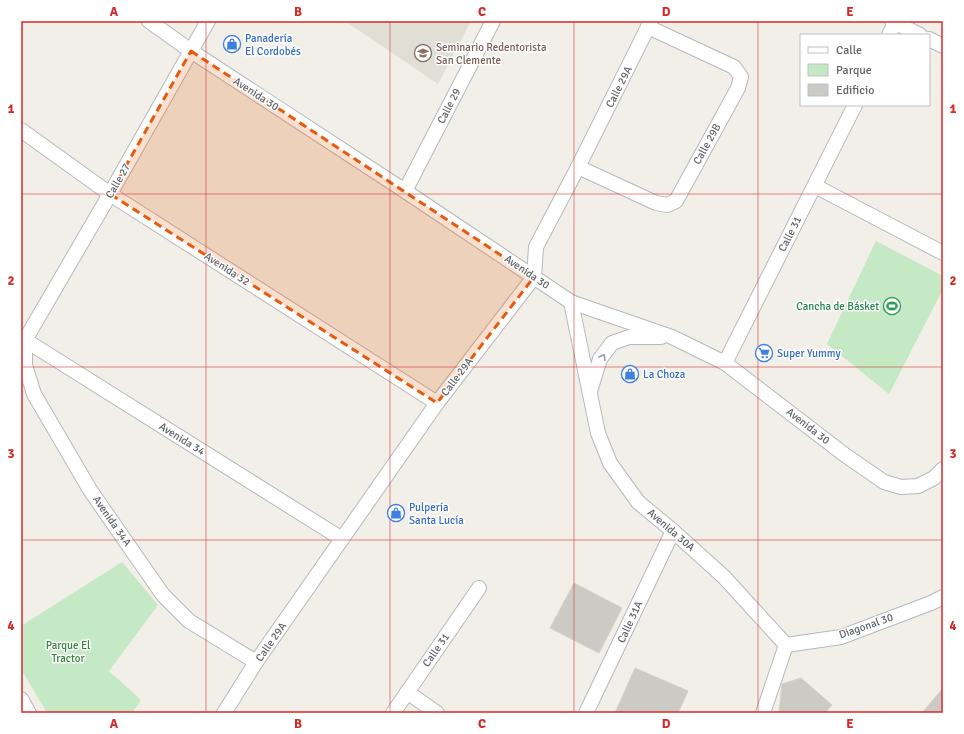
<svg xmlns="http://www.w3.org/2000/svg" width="964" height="734" viewBox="0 0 964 734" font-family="Signika,sans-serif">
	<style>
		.education { fill: #e1ded6 }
		.green { fill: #c5e8c5 }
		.building { fill: #cccac5; stroke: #d6d1c6 }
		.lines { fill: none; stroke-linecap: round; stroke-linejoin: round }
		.minor-casing { stroke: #b5b8bc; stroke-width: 16 }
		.minor { stroke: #fff; stroke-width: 14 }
		.oneway { stroke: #979a9d }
		.marked { fill: #e8590c; fill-opacity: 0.2; stroke: #e8590c; stroke-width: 3; stroke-dasharray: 8 5; stroke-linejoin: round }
		.grid { fill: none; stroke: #d62828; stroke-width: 1; stroke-opacity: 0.55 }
		.labels { text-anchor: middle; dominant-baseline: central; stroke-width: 3; stroke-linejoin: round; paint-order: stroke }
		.shop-label { font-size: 11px; fill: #366cbe; stroke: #fff; text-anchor: start }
		.education-label { font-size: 11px; fill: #785e54; stroke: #fff; text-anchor: start }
		.street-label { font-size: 11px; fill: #5f6368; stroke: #fff }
		.leisure-label { font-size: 11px; fill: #27864d; stroke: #fff; text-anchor: end }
		.park-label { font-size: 11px; fill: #348238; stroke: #fff }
		.neatline { fill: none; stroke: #d62828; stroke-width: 1.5 }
		.grid-label { font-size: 13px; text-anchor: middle; font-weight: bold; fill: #d62828 }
	</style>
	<rect width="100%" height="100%" fill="#f1efe8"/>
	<polygon class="education" points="345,21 471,21 438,84"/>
	<g class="green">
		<polygon points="876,241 943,276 943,289 889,394 827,344"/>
		<polygon points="122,562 158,605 109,671 141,700 132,713 47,713 21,669 21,626"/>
	</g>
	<g class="building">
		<polygon points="574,583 622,608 599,653 550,628"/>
		<polygon points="635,668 688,691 678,713 615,713"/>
		<polygon points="801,678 832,705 825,713 779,713 782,684"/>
		<polygon points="943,688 943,713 922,713"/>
	</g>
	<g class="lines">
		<g class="minor-casing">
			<g id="minor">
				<polyline points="149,21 191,51 405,191 571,302 672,337 725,363 845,455 884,482 901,487 918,486 934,478 943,469"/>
				<polyline points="208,21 110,194 25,340 25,365 34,394 90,490 163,595 189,621 256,662"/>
				<polyline points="892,21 920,35"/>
				<polyline points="889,35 896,21"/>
				<polyline points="929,39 943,46"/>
				<polyline points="21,130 110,194 437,403"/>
				<polyline points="578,167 656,203 667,205 676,201 738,88 741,77 734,67 648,27"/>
				<polyline points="815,186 943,253"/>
				<polyline points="405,191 493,21"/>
				<polyline points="571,302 598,433 610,463 638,502 673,531 724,577 786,645"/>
				<polyline points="21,338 25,340 342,539"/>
				<polyline points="725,363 855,105"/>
				<polyline points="590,391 600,359 612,343 629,337 661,337"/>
				<polyline points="786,645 841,637 931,603 943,597"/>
				<polyline points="407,692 437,713"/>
				<polyline points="21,699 29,713"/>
				<polyline points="224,713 256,662 437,403 534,277 536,247 578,167 651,21"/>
				<polyline points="393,713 479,588"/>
				<polyline points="586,713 673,531"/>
				<polyline points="763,713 786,645"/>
			</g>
		</g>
		<use href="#minor" class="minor"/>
	</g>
	<defs><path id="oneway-chevron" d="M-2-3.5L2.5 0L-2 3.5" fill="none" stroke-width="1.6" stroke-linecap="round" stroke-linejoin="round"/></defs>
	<use class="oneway" href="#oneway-chevron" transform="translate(603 357) rotate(-59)"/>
	<path class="marked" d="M191 51 534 277 437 403 110 194Z"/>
	<path class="grid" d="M206 21V713M390 21V713M574 21V713M758 21V713M21 194H943M21 367H943M21 540H943"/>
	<defs>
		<g id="shop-ring" transform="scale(0.9)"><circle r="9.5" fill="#fff" stroke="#3f7fe0" stroke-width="1.5"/><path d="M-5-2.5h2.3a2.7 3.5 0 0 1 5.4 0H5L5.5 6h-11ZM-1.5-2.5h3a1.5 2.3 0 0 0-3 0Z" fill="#3f7fe0"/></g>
		<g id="university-ring" transform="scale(0.9)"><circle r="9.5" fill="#fff" stroke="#8d6e63" stroke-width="1.5"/><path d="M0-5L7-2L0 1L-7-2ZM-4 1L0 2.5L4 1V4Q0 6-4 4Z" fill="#8d6e63"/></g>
		<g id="stadium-ring" transform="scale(0.9)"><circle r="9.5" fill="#fff" stroke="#2e9e5b" stroke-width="1.5"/><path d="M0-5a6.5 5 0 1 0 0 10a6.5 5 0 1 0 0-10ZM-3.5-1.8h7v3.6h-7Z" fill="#2e9e5b"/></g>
		<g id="supermarket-ring" transform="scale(0.9)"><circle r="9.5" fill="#fff" stroke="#3f7fe0" stroke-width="1.5"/><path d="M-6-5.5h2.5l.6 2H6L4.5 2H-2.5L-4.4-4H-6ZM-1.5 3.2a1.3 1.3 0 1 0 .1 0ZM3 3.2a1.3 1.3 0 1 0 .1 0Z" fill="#3f7fe0"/></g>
	</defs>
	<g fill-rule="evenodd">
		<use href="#shop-ring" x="232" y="44"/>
		<use href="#university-ring" x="423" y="53"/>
		<use href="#stadium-ring" x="892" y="306"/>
		<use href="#supermarket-ring" x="764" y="353"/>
		<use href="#shop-ring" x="630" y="374"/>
		<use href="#shop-ring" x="396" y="513"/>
	</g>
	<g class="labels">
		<g class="shop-label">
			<text x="245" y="38">Panadería<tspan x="245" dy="13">El Cordobés</tspan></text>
			<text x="777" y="353">Super Yummy</text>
			<text x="643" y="374">La Choza</text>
			<text x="409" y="507">Pulpería<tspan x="409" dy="13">Santa Lucía</tspan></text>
		</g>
		<g class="education-label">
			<text x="436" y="47">Seminario Redentorista<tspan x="436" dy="13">San Clemente</tspan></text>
		</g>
		<g class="street-label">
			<text transform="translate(619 87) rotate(-63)">Calle 29A</text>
			<text transform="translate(256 94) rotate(33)">Avenida 30</text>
			<text transform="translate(449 106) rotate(-63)">Calle 29</text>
			<text transform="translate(707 144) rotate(-61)">Calle 29B</text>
			<text transform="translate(118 181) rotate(-60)">Calle 27</text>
			<text transform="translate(790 234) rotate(-63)">Calle 31</text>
			<text transform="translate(227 269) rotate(33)">Avenida 32</text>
			<text transform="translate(527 272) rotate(34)">Avenida 30</text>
			<text transform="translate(457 377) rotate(-53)">Calle 29A</text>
			<text transform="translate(808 426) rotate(38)">Avenida 30</text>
			<text transform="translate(182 439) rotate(32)">Avenida 34</text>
			<text transform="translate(112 521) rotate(55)">Avenida 34A</text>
			<text transform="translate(671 530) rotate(41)">Avenida 30A</text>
			<text transform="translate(630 622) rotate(-65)">Calle 31A</text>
			<text transform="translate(866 626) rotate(-19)">Diagonal 30</text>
			<text transform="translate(271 642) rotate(-55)">Calle 29A</text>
			<text transform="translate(436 650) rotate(-55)">Calle 31</text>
		</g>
		<g class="leisure-label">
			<text x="879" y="306">Cancha de Básket</text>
		</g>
		<g class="park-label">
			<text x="68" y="645">Parque El<tspan x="68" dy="13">Tractor</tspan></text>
		</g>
	</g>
	<rect width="964" height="734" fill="none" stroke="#ffffff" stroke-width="44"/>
	<rect x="800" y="34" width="130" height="72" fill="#ffffff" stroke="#bfc1c3"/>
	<rect x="808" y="47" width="20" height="6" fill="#ffffff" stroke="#bfc1c3"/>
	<text x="836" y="54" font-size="12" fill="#5f6368">Calle</text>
	<rect x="808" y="64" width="20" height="12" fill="#c5e8c5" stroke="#bfc1c3"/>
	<text x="836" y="74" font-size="12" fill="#5f6368">Parque</text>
	<rect x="808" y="84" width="20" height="12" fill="#cccac5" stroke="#bfc1c3"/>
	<text x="836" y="94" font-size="12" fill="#5f6368">Edificio</text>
	<rect x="22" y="22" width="920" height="690" class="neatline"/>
	<g class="grid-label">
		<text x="114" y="16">A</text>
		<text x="298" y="16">B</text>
		<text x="482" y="16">C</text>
		<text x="666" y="16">D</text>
		<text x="850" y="16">E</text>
		<text x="11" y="113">1</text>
		<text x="953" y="113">1</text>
		<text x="11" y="285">2</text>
		<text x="953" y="285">2</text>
		<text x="11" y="458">3</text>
		<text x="953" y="458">3</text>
		<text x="11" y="630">4</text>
		<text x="953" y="630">4</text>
		<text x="114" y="728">A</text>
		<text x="298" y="728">B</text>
		<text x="482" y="728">C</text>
		<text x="666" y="728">D</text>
		<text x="850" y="728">E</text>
	</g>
</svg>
